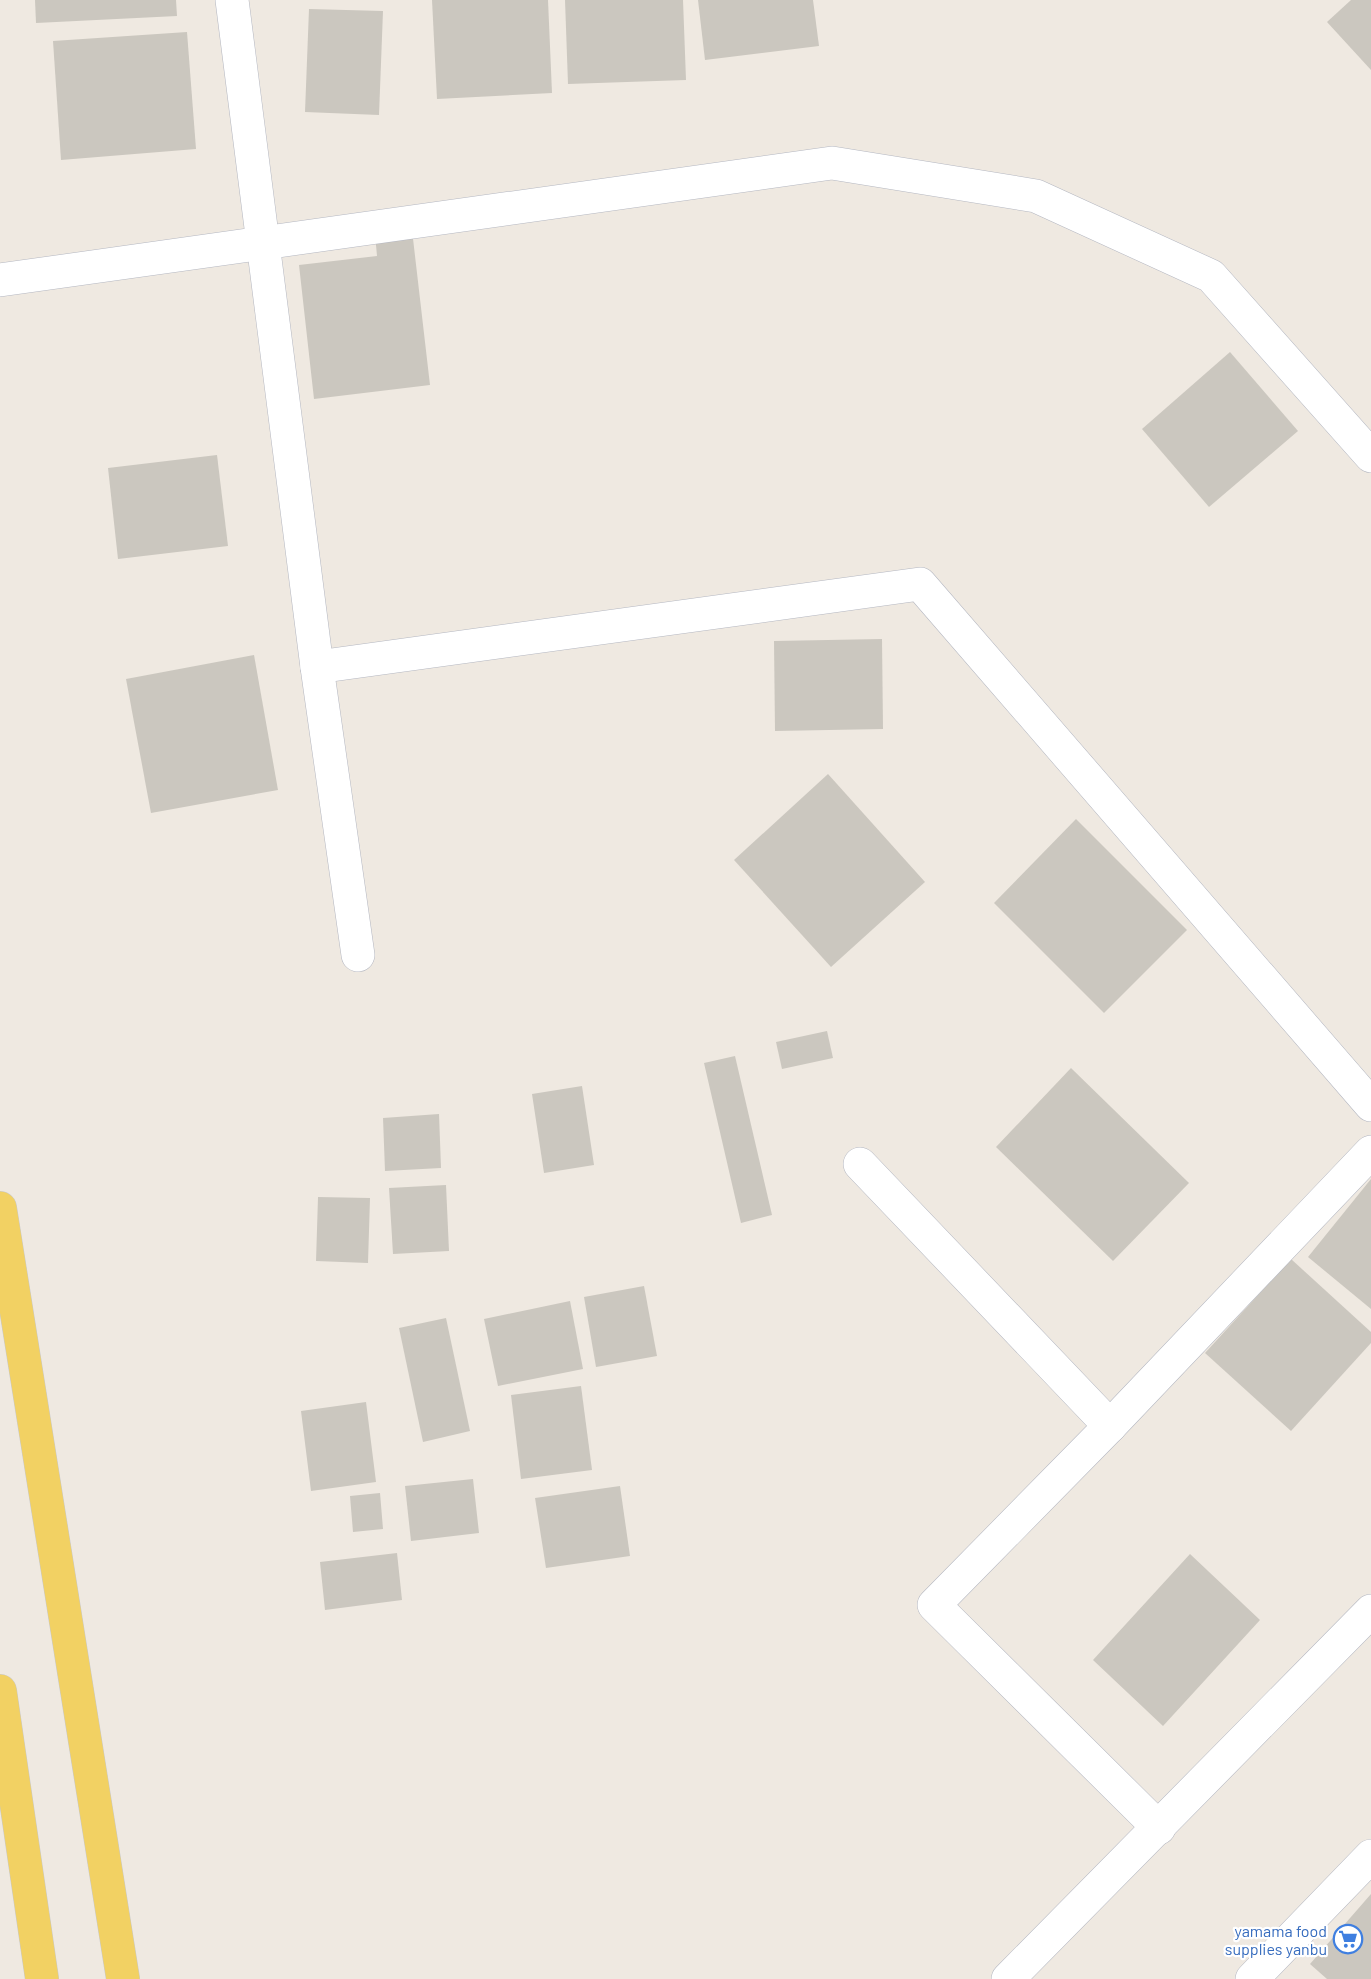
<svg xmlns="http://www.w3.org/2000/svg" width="1371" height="1979" viewBox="0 0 1371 1979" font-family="Barlow,sans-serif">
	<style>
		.building { fill: #cbc7bf }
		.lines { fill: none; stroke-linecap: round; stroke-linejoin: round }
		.minor-casing { stroke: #b4b7c1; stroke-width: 34 }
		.major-casing { stroke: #c9c9c9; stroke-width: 34 }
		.minor { stroke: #fff; stroke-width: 33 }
		.major { stroke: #f2d163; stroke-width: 33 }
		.labels { text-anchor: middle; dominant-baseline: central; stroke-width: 4.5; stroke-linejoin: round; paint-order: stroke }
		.shop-label { font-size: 16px; fill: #366cbe; stroke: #fff; text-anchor: end }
	</style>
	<rect width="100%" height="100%" fill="#efe9e1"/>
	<g class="building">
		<polygon points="35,0 176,0 177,16 36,23"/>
		<polygon points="432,0 548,0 552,93 437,99"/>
		<polygon points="565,0 683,0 686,80 568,84"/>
		<polygon points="698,0 813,0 819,46 705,60"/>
		<polygon points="1351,0 1371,0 1371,70 1327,22"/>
		<polygon points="309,9 383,11 379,115 305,112"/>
		<polygon points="187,32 196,149 61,160 53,41"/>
		<polygon points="412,230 430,385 314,399 299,265 377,256 375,234"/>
		<polygon points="1230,352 1298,431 1209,507 1142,429"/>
		<polygon points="217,455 228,546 118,559 108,468"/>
		<polygon points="882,639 883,729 775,731 774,641"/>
		<polygon points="254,655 278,790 151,813 126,679"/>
		<polygon points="828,774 925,882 831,967 734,860"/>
		<polygon points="1076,819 1187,930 1104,1013 994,903"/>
		<polygon points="827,1031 833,1058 782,1069 776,1042"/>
		<polygon points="735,1056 772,1215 741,1223 704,1063"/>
		<polygon points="1071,1068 1189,1183 1113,1261 996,1147"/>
		<polygon points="582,1086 594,1165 544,1173 532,1094"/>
		<polygon points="439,1114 441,1168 385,1171 383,1118"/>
		<polygon points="1371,1179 1371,1309 1308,1257"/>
		<polygon points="446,1185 449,1251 393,1254 389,1188"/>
		<polygon points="318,1197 370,1198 368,1263 316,1261"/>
		<polygon points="1291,1259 1371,1332 1371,1343 1291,1431 1205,1353"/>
		<polygon points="644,1286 657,1356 596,1367 584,1297"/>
		<polygon points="570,1301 583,1369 498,1386 484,1319"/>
		<polygon points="446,1318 470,1431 423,1442 399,1328"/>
		<polygon points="581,1386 592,1470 521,1479 511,1395"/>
		<polygon points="366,1402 376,1482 311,1491 301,1411"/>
		<polygon points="473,1479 479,1533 411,1541 405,1486"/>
		<polygon points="620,1486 630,1556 546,1568 535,1498"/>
		<polygon points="380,1493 383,1529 353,1532 350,1496"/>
		<polygon points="397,1553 402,1600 325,1610 320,1562"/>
		<polygon points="1190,1554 1260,1620 1163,1726 1093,1660"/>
		<polygon points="1371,1894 1371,1979 1327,1979 1310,1964"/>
	</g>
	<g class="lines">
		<g class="minor-casing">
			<g id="minor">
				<polyline points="232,0 317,667 358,955"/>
				<polyline points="0,280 832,163 1036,196 1211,276 1371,456"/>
				<polyline points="317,667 920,584 1371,1105"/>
				<polyline points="860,1164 1110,1426"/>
				<polyline points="1159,1828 934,1605 1110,1426 1371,1152"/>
				<polyline points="1008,1979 1371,1611"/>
				<polyline points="1252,1979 1371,1856"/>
			</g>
		</g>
		<g class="major-casing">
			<g id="major">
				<polyline points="0,1208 123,1979"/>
				<polyline points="0,1691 42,1979"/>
			</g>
		</g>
		<use href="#minor" class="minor"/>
		<use href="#major" class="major"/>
	</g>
	<defs>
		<g id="supermarket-ring" transform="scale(1.5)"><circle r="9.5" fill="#fff" stroke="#3f7fe0" stroke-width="1.5"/><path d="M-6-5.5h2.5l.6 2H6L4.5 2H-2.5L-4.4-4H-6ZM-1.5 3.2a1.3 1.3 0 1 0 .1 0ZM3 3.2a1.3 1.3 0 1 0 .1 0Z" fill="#3f7fe0"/></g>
	</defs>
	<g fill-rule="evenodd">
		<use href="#supermarket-ring" x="1348" y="1939"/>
	</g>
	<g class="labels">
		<g class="shop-label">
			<text x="1327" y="1930">yamama food<tspan x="1327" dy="18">supplies yanbu</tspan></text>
		</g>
	</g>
</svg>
